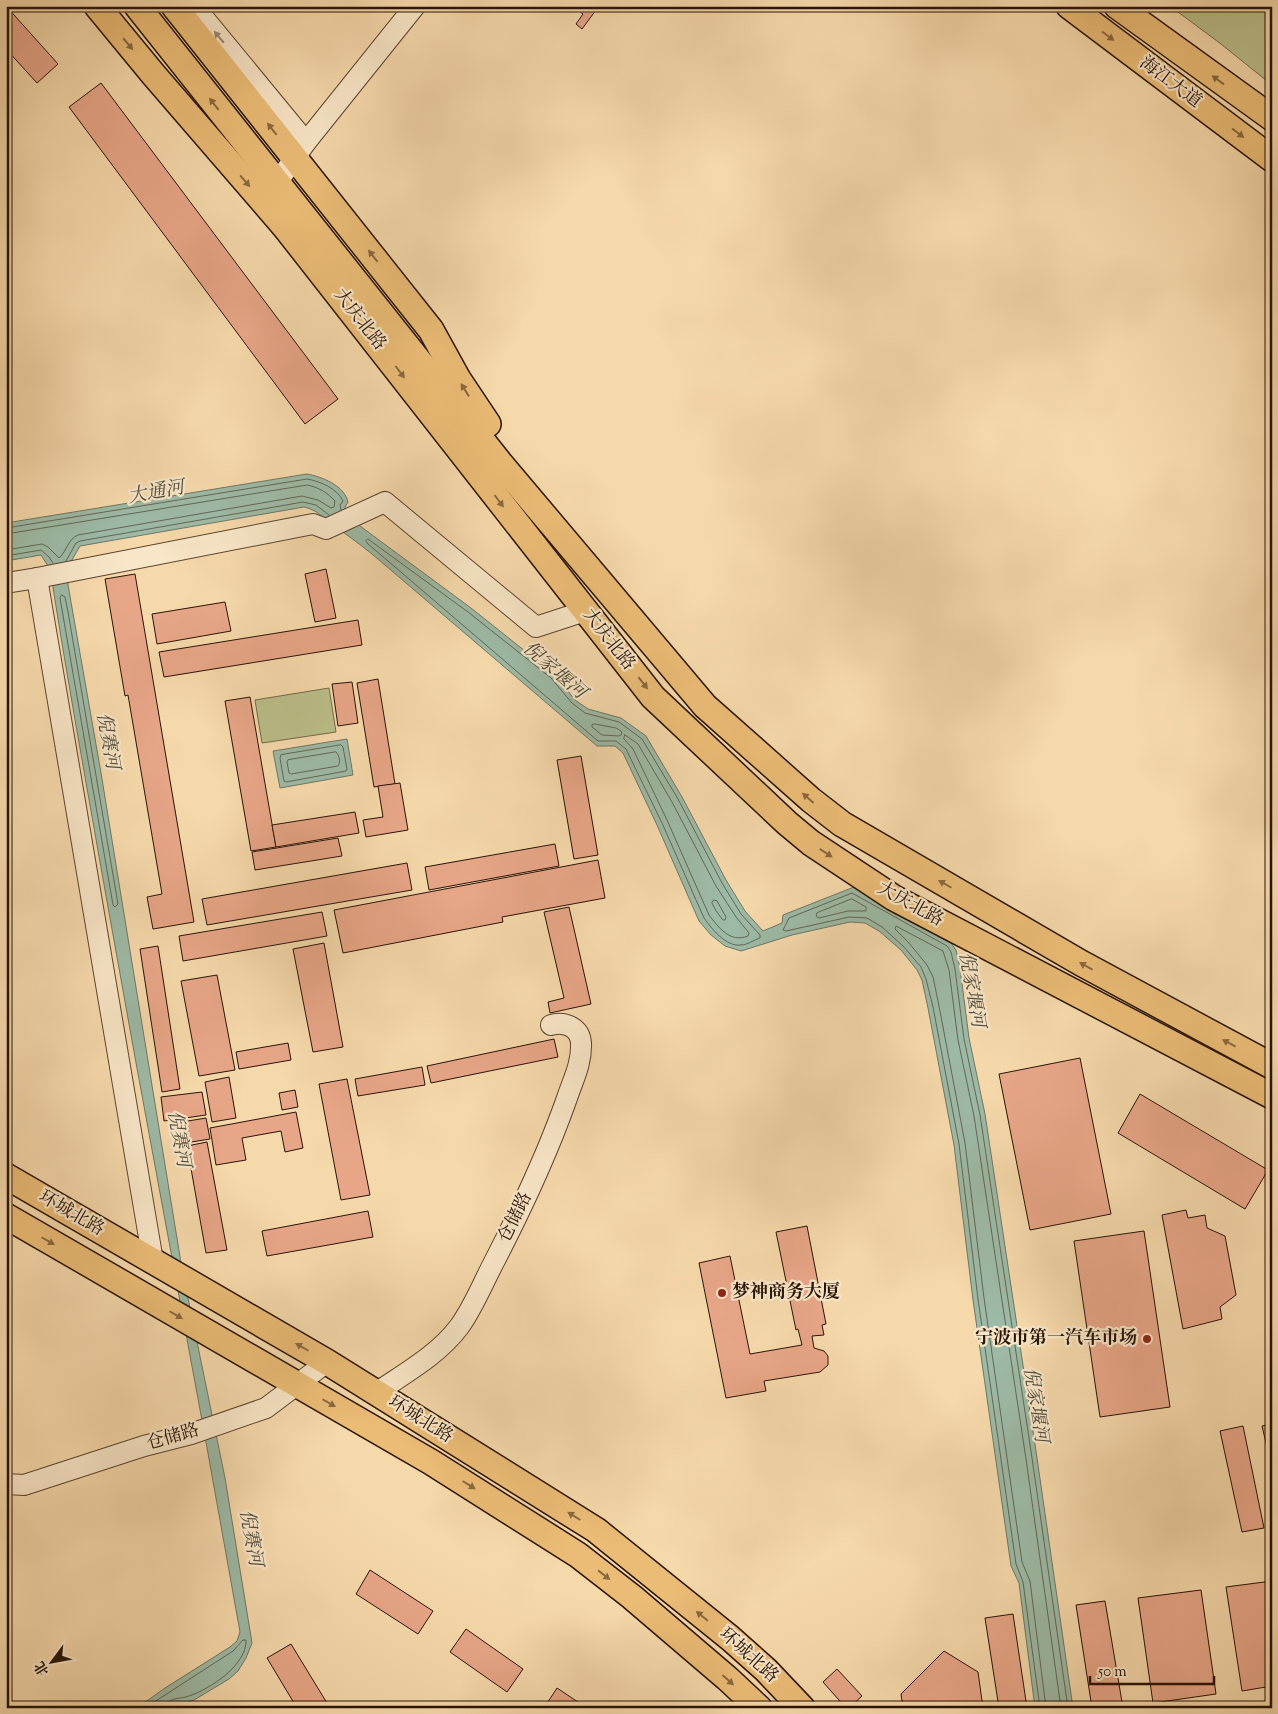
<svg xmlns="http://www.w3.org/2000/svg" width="1278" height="1714" viewBox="0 0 1278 1714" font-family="'Sorts Mill Goudy','Noto Serif SC',serif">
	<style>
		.green { fill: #bbbf8a; stroke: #726948 }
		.water { fill: #9dbaa6; stroke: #6e7766 }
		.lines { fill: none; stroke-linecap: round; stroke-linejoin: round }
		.shore { stroke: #626656; stroke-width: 1 }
		.building { fill: #e8a688; stroke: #281305 }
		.minor-casing { stroke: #5c442e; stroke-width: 22 }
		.major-casing { stroke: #281305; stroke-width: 28 }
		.minor { stroke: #f9e6c8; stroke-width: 20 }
		.major { stroke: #ebbc76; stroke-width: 25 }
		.oneway { fill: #8a683e }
		.oneway2 { fill: #9b8770 }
		.poi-dot { fill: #8f2418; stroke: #f9e6c8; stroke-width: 2 }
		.labels { text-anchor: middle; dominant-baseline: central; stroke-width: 4.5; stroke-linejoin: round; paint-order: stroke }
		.street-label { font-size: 18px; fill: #281305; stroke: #f9e6c8 }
		.poi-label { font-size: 18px; font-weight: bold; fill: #281305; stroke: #f9e6c8; text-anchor: start }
		.water-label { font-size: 19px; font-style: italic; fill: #514d3d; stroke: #f9e6c8 }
	</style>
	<rect width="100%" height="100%" fill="#f6d9ab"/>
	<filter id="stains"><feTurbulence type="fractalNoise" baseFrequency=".004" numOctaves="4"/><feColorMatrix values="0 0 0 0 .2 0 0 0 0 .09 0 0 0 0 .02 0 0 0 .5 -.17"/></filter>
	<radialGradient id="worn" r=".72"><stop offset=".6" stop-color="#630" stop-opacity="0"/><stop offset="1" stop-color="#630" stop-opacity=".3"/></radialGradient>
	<g class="green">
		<polygon points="1170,6 1272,6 1272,85 1221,44"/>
		<polygon points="329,688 336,732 262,743 255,700"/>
	</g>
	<g class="water">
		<path d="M307 474C322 477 344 485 348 502L345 507 346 512 360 526 471 608 555 675 575 700 588 709 621 718 646 736 682 797 726 880 745 911 763 931 782 923 783 915 854 887 951 943 956 950 960 968 969 1038 985 1114 1037 1458 1073 1708H1035L1019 1583 1011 1566 973 1300 954 1145 928 1008 922 980 917 970 901 950 879 931 865 923 850 922 792 935 741 951 725 946 711 935 699 921 657 825 623 753 615 746H597L372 554C358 543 345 533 330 523 319 515 319 511 304 507L80 546 69 565 68 585 101 773 182 1269 225 1478 252 1643 246 1658 238 1671 229 1679 194 1700 186 1703 174 1704 168 1708H137L165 1688 230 1647 237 1641 240 1632C196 1380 147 1130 103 879 85 776 66 672 50 569L41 555 6 561V523Z"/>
		<polygon points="347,739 353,775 280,788 273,751"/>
	</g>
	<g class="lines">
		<g class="shore">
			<path d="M6 528 307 479C319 481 337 488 343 501L340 505 341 510"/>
			<path d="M6 534 307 485C318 487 328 493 335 501L334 507 331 508 318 500 302 496 78 535C68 539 67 551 59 558L48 547 42 544 6 550"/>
			<path d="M368 539 468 612 551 678 572 703 585 713 619 722 642 739 678 799 722 883 741 914 760 935V938C754 940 747 945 741 945 726 947 712 929 704 918L662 823 626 749 616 741H598L367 543 366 541Z"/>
			<polyline points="6,556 41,550 49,557 53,563"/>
			<polyline points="66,561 76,543 80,541 303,502 316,505 329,515"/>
			<polygon points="62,595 65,597 68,612 118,904 115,907 113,905 60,598"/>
			<polygon points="595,724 616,728 621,731 622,734 619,736 602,735 592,727 592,725"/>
			<path d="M625 735 638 744 672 802 716 886 736 917 749 933 748 936C730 943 719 928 709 915L667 820 633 749 624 739Z"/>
			<polygon points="341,745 343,747 347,769 346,771 286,782 284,781 280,758 281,755"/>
			<path d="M336 752C339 754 341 763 338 766L291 774 289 773 287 762 288 760Z"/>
			<polygon points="852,899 866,907 866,911 848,911 819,918 816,916 817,913"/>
			<polygon points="714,900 717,901 726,917 725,920 723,920 716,911 712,903"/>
			<path d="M145 1708 233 1651 243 1640H246C247 1665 210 1689 189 1696 181 1699 174 1697 167 1703L166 1708"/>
			<polyline points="1040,1708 1023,1582 1016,1564 978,1299 959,1144 933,1007 926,979 921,967 904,947 882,927 867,918 849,917 786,931 783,930 789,918 852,893 947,946 951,952 955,969 964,1039 980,1115 1032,1458 1068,1708"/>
			<polyline points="1046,1708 1030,1581 1022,1562 984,1298 965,1143 939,1006 933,977 927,965 909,943 895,929 896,926 943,951 949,970 958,1040 974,1116 1026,1459 1061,1708"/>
		</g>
	</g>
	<g class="building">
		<polygon points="6,6 58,64 37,83 6,49"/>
		<polygon points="572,6 599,6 582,29 576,24 583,14"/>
		<polygon points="101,83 338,399 305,424 69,107"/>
		<polygon points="326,569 336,618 315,622 305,574"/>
		<polygon points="135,574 194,922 153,929 147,897 162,894 128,695 125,696 105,579"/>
		<polygon points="225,602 231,631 157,644 152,614"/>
		<polygon points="358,620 362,645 164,677 159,652"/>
		<polygon points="378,679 395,784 374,787 357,683"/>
		<polygon points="352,682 358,723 338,726 332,684"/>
		<polygon points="250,697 276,847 251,851 225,701"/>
		<polygon points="581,756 598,855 574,859 557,760"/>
		<polygon points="400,783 408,830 366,837 363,820 383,817 378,786"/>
		<polygon points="355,812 359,833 276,847 272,825"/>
		<polygon points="338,838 342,856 255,870 252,852"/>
		<polygon points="555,844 559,866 429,890 425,867"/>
		<polygon points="598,860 605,898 502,917 503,922 343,953 334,910"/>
		<polygon points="407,863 412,890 207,925 202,899"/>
		<polygon points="569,907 591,1004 550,1013 548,1002 564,998 544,912"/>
		<polygon points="322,912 327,936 183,961 179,936"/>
		<polygon points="324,943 343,1047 313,1052 293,949"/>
		<polygon points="158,946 180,1089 162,1092 140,949"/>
		<polygon points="217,975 235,1070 199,1076 181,981"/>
		<polygon points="554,1039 558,1057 431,1083 427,1066"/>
		<polygon points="288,1043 291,1060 239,1069 236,1052"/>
		<polygon points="1080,1058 1111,1214 1030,1230 999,1074"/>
		<polygon points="422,1067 425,1085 358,1096 355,1079"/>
		<polygon points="229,1077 236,1118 212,1122 205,1082"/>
		<polygon points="347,1079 370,1195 341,1200 319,1084"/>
		<polygon points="295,1090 298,1107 282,1110 279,1093"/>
		<polygon points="202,1092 206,1115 164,1121 161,1097"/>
		<polygon points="1140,1094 1268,1170 1245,1209 1118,1133"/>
		<polygon points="296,1112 303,1148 285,1152 281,1131 242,1138 246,1160 216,1165 210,1128"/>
		<polygon points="206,1118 210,1139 179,1144 176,1123"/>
		<polygon points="207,1142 227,1250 206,1253 187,1146"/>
		<polygon points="1186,1210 1188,1218 1205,1215 1207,1228 1225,1236 1236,1295 1220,1307 1222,1319 1183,1329 1162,1215"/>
		<polygon points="368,1211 373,1237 267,1256 262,1231"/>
		<polygon points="807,1226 826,1324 822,1325 824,1335 812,1336 814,1348 824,1351 828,1356 828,1365 820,1372 764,1381 766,1391 726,1398 699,1263 730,1256 750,1354 802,1345 798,1329 796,1330 776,1232"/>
		<polygon points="1144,1231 1170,1407 1100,1417 1074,1241"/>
		<polygon points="1272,1424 1272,1468 1262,1426"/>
		<polygon points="1243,1426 1264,1528 1242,1532 1220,1431"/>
		<polygon points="370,1570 433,1611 418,1634 356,1594"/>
		<polygon points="1272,1581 1272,1686 1242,1691 1226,1587"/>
		<polygon points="1201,1590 1216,1694 1153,1703 1138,1598"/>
		<polygon points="1105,1601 1123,1708 1092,1708 1076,1605"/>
		<polygon points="1013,1614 1027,1708 999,1708 985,1618"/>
		<polygon points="466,1629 523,1669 507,1692 450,1652"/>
		<polygon points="291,1644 330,1708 297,1708 267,1658"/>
		<polygon points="944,1651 978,1672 983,1708 903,1708 901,1694"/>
		<polygon points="837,1669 862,1696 849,1708 846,1708 823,1682"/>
		<polygon points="557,1688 587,1708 544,1708"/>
	</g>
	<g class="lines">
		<g class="minor-casing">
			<g id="minor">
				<polyline points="194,6 306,142"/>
				<polyline points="269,194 306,142 415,6"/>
				<polyline points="37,578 313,524 326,529 385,502 536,627 585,611"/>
				<polyline points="6,583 37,578 153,1261"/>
				<path d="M376 1393C405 1373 438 1355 459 1327 473 1308 482 1285 493 1264 521 1210 547 1155 567 1098 573 1080 582 1063 581 1043 580 1027 564 1021 551 1025"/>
				<polyline points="6,1484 24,1485 144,1446 191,1434 266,1408 327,1362"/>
			</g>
		</g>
		<g class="major-casing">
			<g id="major">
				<polyline points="97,6 153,74 285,227 653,697 787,823 811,843 894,898 1272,1096"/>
				<polyline points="137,6 500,463 705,706 811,800 842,824 1081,963 1272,1066"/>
				<polyline points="174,6 431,330 458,379 488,424"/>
				<polyline points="1069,6 1272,159"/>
				<polyline points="1117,6 1272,118"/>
				<polyline points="6,1176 327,1362 596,1530 730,1638 766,1670 802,1708"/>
				<polyline points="6,1216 431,1462 578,1555 632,1597 728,1679 759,1708"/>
			</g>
		</g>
		<use href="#minor" class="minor"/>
		<use href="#major" class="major"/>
	</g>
	<defs><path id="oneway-solid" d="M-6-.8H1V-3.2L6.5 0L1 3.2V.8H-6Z" transform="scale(1.25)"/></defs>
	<g class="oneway">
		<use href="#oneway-solid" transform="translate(1108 36) rotate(37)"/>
		<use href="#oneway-solid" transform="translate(128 44) rotate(50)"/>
		<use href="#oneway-solid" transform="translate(1218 80) rotate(-144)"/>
		<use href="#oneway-solid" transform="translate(214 104) rotate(-128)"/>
		<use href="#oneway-solid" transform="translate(272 129) rotate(-128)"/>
		<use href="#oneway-solid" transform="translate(1238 133) rotate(37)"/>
		<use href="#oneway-solid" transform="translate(245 181) rotate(49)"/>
		<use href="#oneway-solid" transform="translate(373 256) rotate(-128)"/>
		<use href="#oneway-solid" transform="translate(400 372) rotate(53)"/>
		<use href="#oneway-solid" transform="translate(465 390) rotate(-122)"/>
		<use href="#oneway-solid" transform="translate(499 501) rotate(53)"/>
		<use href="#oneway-solid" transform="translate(643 683) rotate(52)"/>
		<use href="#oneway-solid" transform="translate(808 798) rotate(-139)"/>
		<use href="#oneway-solid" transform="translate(826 853) rotate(33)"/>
		<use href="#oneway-solid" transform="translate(945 884) rotate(-150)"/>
		<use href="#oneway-solid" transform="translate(1086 966) rotate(-151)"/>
		<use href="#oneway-solid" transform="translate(1229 1043) rotate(-152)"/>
		<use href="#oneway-solid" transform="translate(48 1241) rotate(30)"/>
		<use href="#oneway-solid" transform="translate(176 1315) rotate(30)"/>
		<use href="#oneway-solid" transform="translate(302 1347) rotate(-150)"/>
		<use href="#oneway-solid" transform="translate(329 1403) rotate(30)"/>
		<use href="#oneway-solid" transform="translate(469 1485) rotate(32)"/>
		<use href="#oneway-solid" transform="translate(574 1516) rotate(-148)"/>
		<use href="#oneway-solid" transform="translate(604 1575) rotate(38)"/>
		<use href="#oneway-solid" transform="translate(702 1616) rotate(-141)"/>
		<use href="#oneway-solid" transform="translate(728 1680) rotate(42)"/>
	</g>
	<use class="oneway2" href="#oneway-solid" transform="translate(219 37) rotate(-130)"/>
	<g class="poi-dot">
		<circle cx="722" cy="1293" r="5"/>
		<circle cx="1147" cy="1339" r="5"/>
	</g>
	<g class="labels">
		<g class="street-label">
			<text transform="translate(1170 83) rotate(37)">海江大道</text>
			<text transform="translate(359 320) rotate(52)">大庆北路</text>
			<text transform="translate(608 640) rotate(52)">大庆北路</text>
			<text transform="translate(910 905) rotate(29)">大庆北路</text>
			<text transform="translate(71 1214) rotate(30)">环城北路</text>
			<text transform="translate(516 1218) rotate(-64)">仓储路</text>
			<text transform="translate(420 1420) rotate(32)">环城北路</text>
			<text transform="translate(173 1438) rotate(-16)">仓储路</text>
			<text transform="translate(748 1656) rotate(42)">环城北路</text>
		</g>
		<g class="poi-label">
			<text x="732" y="1293">梦神商务大厦</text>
			<text x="1137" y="1339" text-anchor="end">宁波市第一汽车市场</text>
		</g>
		<g class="water-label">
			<text transform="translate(156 493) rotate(-10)">大通河</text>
			<text transform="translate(554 671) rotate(41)">倪家堰河</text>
			<text transform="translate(107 741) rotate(80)">倪赛河</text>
			<text transform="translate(971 990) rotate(80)">倪家堰河</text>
			<text transform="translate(178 1139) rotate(80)">倪赛河</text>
			<text transform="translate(1035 1405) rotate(81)">倪家堰河</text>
			<text transform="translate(250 1538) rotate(80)">倪赛河</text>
		</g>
	</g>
	<rect width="1278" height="1714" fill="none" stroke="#f6d9ab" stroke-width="25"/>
	<rect x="8" y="8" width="1263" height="1699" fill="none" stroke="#281305" stroke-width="2.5"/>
	<rect x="12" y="12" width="1253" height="1689" fill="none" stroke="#281305"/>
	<g transform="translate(52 1662) rotate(238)" stroke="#f9e6c8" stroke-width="4" paint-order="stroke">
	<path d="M0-4L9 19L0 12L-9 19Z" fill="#281305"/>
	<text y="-8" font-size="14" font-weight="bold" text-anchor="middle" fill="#281305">北</text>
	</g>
	<path d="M1090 1676v8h124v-8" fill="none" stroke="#281305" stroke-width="2.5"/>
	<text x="1098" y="1676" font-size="15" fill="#281305" stroke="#f9e6c8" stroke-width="4" paint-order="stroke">50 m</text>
	<rect width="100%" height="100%" filter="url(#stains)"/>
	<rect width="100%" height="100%" fill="url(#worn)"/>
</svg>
